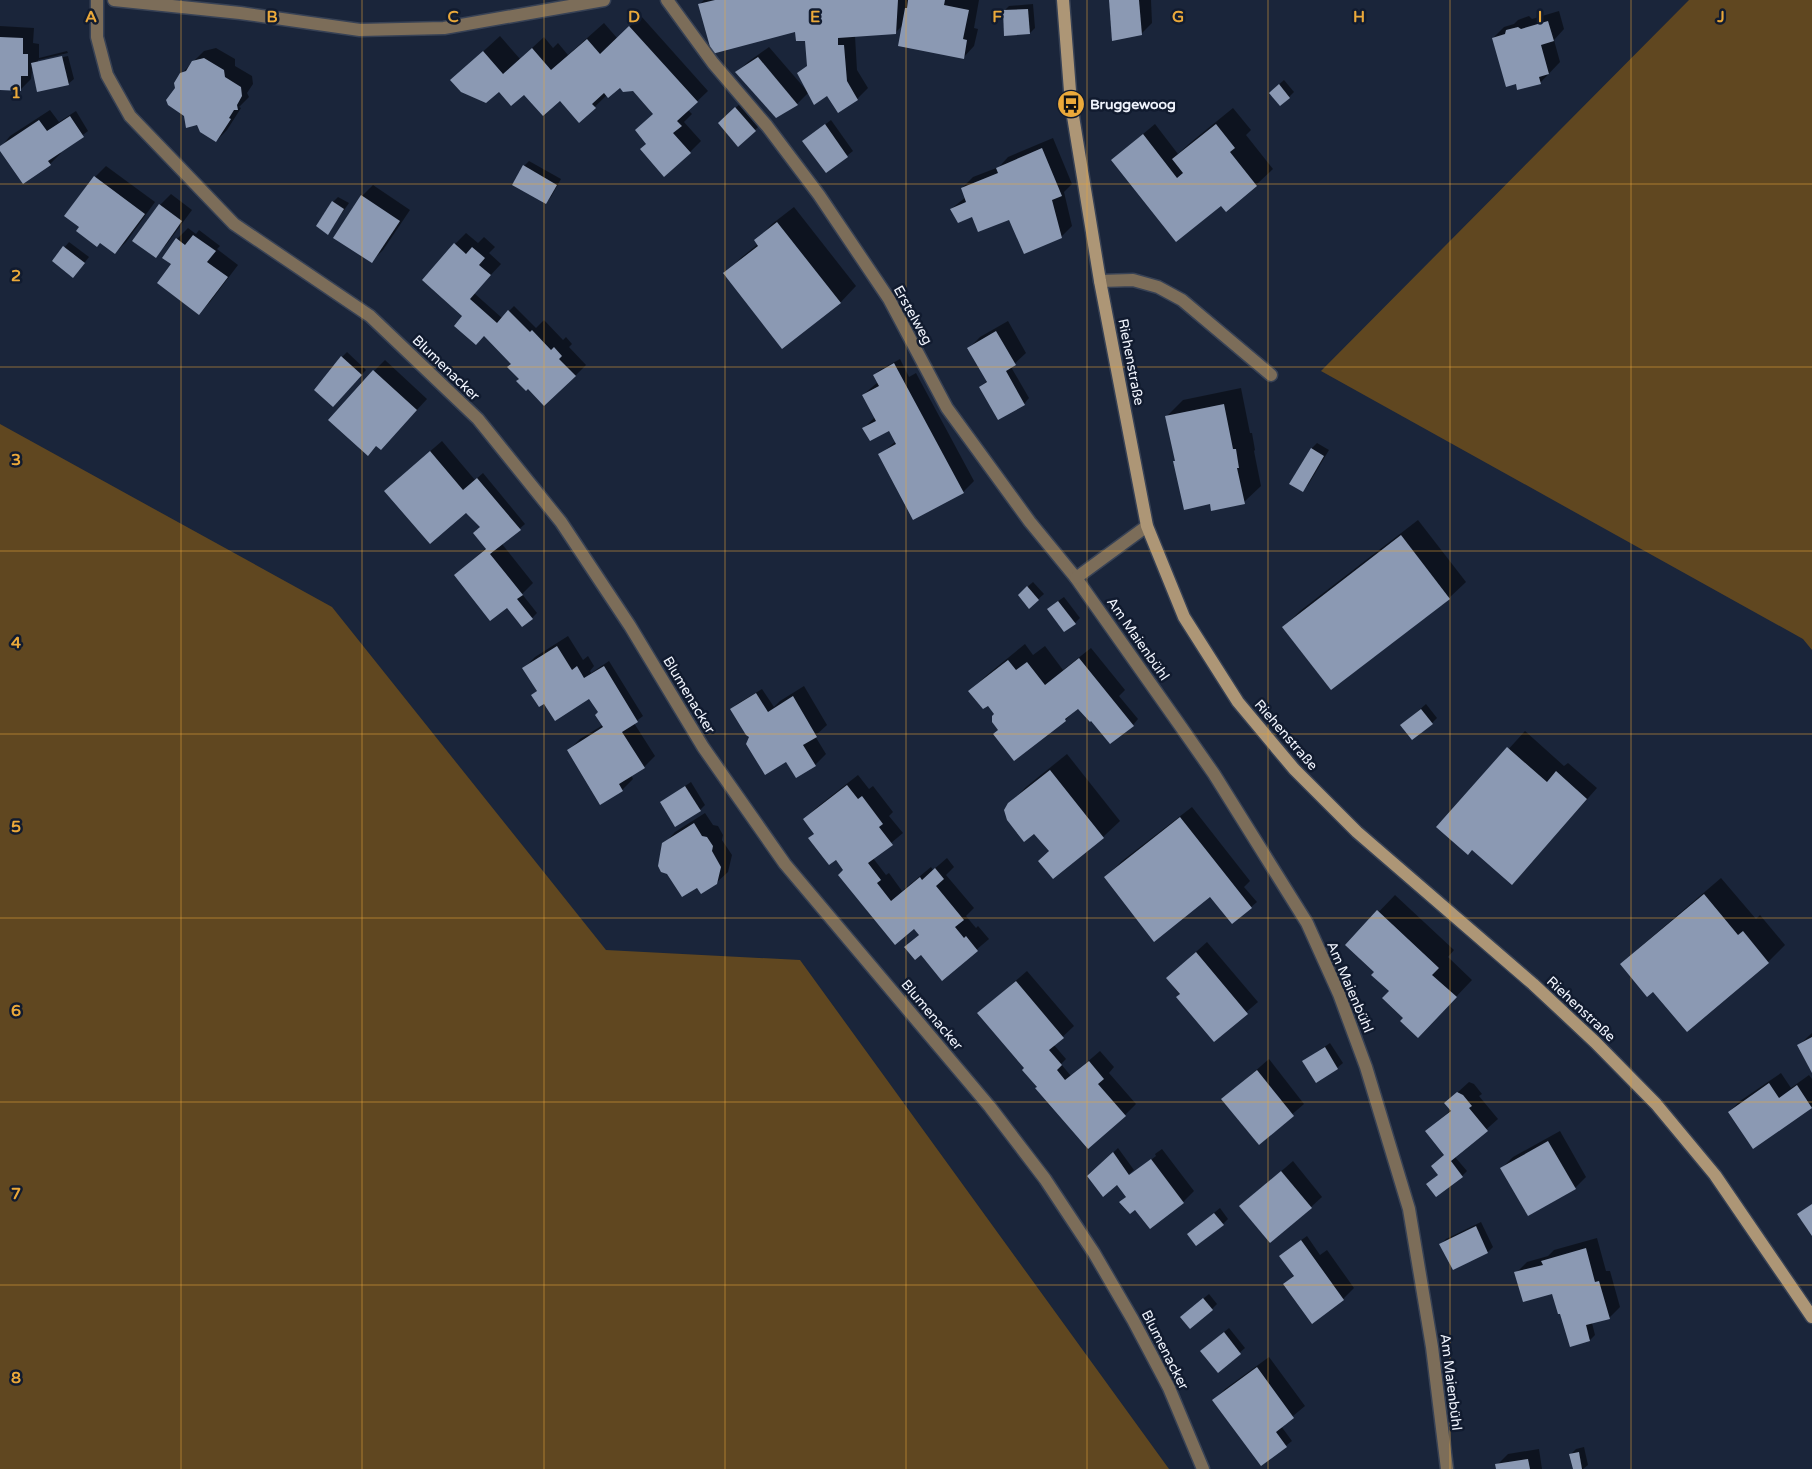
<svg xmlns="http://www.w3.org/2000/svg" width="1812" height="1469" viewBox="0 0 1812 1469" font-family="'Varela Round',sans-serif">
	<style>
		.green { fill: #604720 }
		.shadow { fill: #0007 }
		.building { fill: #8b99b3 }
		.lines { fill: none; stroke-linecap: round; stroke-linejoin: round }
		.street-casing { stroke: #384255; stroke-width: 15 }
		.secondary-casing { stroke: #384255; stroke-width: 15 }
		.street { stroke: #7c6d59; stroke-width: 12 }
		.secondary { stroke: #ad9676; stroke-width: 12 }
		.grid { fill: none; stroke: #eba93a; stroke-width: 1; stroke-opacity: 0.55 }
		.labels { text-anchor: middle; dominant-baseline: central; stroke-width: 5; stroke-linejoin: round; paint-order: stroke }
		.poi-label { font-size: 14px; font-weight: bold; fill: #f0f4fd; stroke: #111b2f; text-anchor: start }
		.street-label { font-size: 14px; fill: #f0f4fd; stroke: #111b2f }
		.grid-label { font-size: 16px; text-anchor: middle; font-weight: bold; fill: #eba93a; stroke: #111b2f; stroke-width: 5; stroke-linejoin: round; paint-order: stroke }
	</style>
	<rect width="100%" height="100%" fill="#1a253a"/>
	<g class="green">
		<polygon points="1689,0 1812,0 1812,650 1803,639 1321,371"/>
		<polygon points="0,424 332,607 606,950 800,960 1169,1469 0,1469"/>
	</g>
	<g class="shadow">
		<polygon points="704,0 979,0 974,28 978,29 974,46 963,58 903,25 895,33 855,36 857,70 868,88 857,99 838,111 827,94 808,93 797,104 737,72 748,62 769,47 807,91 808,65 807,41 796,30 700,4"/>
		<polygon points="1110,0 1151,0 1152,23 1141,34"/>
		<polygon points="1033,4 1035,28 1030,33 1004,11 1009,6"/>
		<polygon points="1559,11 1564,29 1554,40 1560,62 1540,83 1517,82 1493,38 1504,27 1514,24 1518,20 1529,16 1532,19"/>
		<polygon points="641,16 708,91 688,110 692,114 684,122 701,141 690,152 648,143 654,113 626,83 607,95 580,121 560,100 524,93 499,91 452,80 500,36 520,59 544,37 553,48 558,43 568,55 604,23 617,38"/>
		<polygon points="0,26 34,28 33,43 39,44 39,58 67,51 68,53 38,60 38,62 68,56 74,79 68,84 34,68 32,70 31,79 20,90 0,89"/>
		<polygon points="216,48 235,59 235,66 252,76 253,84 247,93 249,97 239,107 241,108 227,130 216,141 176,88 181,74 204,51"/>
		<polygon points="1284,80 1294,92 1289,97 1275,88"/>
		<polygon points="741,103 760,125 755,130 724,118"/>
		<polygon points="1233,108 1251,130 1246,135 1273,169 1256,185 1226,210 1221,204 1112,160 1155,124 1178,154 1190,143"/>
		<polygon points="50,110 59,122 76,111 88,131 60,152 61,153 50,164 0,148 10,136"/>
		<polygon points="831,120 853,151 826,172 804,141"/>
		<polygon points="1053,138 1072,184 1064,192 1072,226 1061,237 1010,218 973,216 951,209 966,197 962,188 973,177 999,167 1008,157"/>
		<polygon points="529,161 561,179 551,197 546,202 524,166"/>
		<polygon points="106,166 155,202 126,242 115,253 66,216 95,177"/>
		<polygon points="373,185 410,210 383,250 372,261 362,196"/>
		<polygon points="171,194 192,210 166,245 155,256 160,205"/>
		<polygon points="338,197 349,203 328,233 333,202"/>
		<polygon points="794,207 856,286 840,303 725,273 742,257 758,244 756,241 772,224"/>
		<polygon points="188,228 196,234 199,230 220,246 217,249 238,265 210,302 199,313 177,239"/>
		<polygon points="466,233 478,243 484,237 495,247 489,253 501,264 474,293 502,318 514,306 536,328 544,320 563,340 566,337 572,344 569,347 586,365 575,376 520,379 513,364 464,316 455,244"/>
		<polygon points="69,242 89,257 78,271 53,261"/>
		<polygon points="1008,321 1026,353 1011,367 1029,398 1024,404 980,387 988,380 969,348 980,337"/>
		<polygon points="347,352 366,370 338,400 342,357"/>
		<polygon points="900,359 909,377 916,373 974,481 963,492 914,518 880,455 896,441 889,429 864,428 875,417 863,395 878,382 874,375 880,370"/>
		<polygon points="385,360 427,399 392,437 377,445 374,371"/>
		<polygon points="1241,388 1250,433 1252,433 1255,450 1254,451 1261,486 1244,502 1211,503 1174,462 1176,460 1166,417 1183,400"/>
		<polygon points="442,441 475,480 483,473 525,524 502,544 533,583 522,594 537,613 532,618 456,575 486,548 481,527 468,513 397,480"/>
		<polygon points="1317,443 1329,450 1308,485 1302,490 1291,483 1312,448"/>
		<polygon points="1418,520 1466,582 1449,598 1284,627 1300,611"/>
		<polygon points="1033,582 1044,594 1029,607 1025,589"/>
		<polygon points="1064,597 1080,618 1075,623 1054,604"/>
		<polygon points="568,636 583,660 588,656 594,666 590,671 591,673 609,661 643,716 634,723 655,756 644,767 631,775 633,779 622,790 569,750 580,739 603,725 599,712 590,697 544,702 533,695 538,690 524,668 535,657"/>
		<polygon points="1025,644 1033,655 1045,646 1063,670 1091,648 1125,690 1119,696 1138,719 1133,725 1079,707 1065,720 999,730 995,714 988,704 970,691 987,675"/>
		<polygon points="804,686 827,725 815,736 826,754 815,765 787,761 751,737 732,709 737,704 762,689 774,707 780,701"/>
		<polygon points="1426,704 1437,718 1432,723 1402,725"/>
		<polygon points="1525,731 1564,766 1568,763 1597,788 1528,866 1473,848 1438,827"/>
		<polygon points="1067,754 1120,821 1103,837 1050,850 1009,804 1026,787"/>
		<polygon points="858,775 869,789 873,786 893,812 889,816 903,833 873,858 886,875 889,873 902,891 931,867 933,870 947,858 954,867 946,875 974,908 966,916 976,928 978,926 989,939 942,979 921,954 906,947 920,934 844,870 805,819 816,808"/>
		<polygon points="691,782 705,805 700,810 661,802"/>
		<polygon points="1192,807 1250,881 1244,887 1257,902 1251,907 1210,896 1106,877 1122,861"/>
		<polygon points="705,813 713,825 718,826 723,835 722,840 732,855 728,872 716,883 697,886 664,844 675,832"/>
		<polygon points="1721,878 1756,919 1760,915 1785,945 1768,962 1687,1030 1653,990 1622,964 1639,948"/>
		<polygon points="1395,895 1454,950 1448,957 1472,980 1434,1020 1404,1018 1391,991 1376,972 1347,945"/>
		<polygon points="1207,942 1258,1002 1214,1040 1167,978"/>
		<polygon points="1027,971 1074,1026 1054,1045 1066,1059 1061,1064 1071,1076 1100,1051 1114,1067 1109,1073 1136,1104 1125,1115 1045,1098 1024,1070 1025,1069 990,1003"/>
		<polygon points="1812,1033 1812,1070 1798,1046"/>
		<polygon points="1330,1043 1343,1063 1337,1068 1304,1061"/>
		<polygon points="1269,1059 1304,1104 1259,1143 1223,1099"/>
		<polygon points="1781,1073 1791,1088 1809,1075 1812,1079 1812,1106 1753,1147 1729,1112 1740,1101"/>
		<polygon points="1469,1082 1474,1084 1482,1094 1479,1096 1498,1119 1455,1157 1467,1171 1462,1176 1439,1174 1445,1154 1427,1131 1451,1110 1446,1103"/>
		<polygon points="1560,1131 1586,1177 1575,1188 1502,1168 1513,1157"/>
		<polygon points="1118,1148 1134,1170 1129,1174 1129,1177 1156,1156 1155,1154 1162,1149 1194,1191 1183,1202 1136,1209 1121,1202 1127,1196 1117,1183 1089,1176"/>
		<polygon points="1293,1161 1322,1197 1311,1207 1241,1206"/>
		<polygon points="1220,1208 1228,1219 1223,1224 1194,1229"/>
		<polygon points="1481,1222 1493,1247 1488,1252 1453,1269 1441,1244 1446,1239"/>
		<polygon points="1307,1236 1320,1255 1327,1250 1354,1288 1343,1299 1312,1322 1285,1284 1294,1275 1286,1251"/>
		<polygon points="1597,1238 1606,1271 1610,1271 1620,1307 1609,1318 1592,1323 1595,1335 1590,1340 1553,1292 1516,1273 1527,1262 1548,1256 1554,1250"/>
		<polygon points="1209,1294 1217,1304 1212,1309 1187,1312"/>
		<polygon points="1229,1328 1245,1348 1218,1371 1207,1346"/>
		<polygon points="1269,1357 1305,1406 1281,1426 1292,1441 1261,1465 1214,1400 1225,1389"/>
		<polygon points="1584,1447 1588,1465 1583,1469 1574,1469 1571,1454 1576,1449"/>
		<polygon points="1539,1449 1542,1469 1497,1469 1497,1465 1508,1454"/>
	</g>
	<g class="building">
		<polygon points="715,0 898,0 896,34 838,38 838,45 844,45 847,81 858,100 838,113 827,96 814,105 797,73 807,66 805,41 796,41 795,32 712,54 698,4"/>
		<polygon points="908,0 945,0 944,5 969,10 963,39 967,40 964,59 898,46 905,8 907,8"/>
		<polygon points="1109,0 1139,0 1142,35 1112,41"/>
		<polygon points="1028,9 1030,34 1004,36 1003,10"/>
		<polygon points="1548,21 1554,41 1541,45 1549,74 1539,77 1541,84 1517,90 1516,84 1506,87 1492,38 1505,34 1506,30 1518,27 1521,29"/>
		<polygon points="629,26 698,102 677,121 682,126 673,133 691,153 664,177 640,149 646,144 635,130 653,114 633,91 623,92 620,88 608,98 604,93 592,104 596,108 579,123 560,101 543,116 524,95 511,106 499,92 486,103 461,92 450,80 483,51 503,74 532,48 551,70 587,39 600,54"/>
		<polygon points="0,37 23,38 23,54 28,54 28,76 21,76 21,91 0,90"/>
		<polygon points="62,56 69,85 37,92 31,63"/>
		<polygon points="758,57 798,105 776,118 735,72"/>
		<polygon points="204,58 224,70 225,77 241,87 242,96 237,105 238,110 234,110 229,118 231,119 216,142 200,132 197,125 186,128 184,116 168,105 166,100 175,88 174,83 180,73 186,71 192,61"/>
		<polygon points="1279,84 1290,98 1280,106 1269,93"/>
		<polygon points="735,107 756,131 738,147 718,123"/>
		<polygon points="70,116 84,137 48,161 51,165 23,184 0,151 0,146 39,120 47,131"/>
		<polygon points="825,124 848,157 826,173 802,141"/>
		<polygon points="1216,124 1235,148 1230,152 1257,186 1226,212 1221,206 1176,242 1111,160 1143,134 1177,178 1183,173 1172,159"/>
		<polygon points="1042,148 1062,196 1052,200 1062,238 1024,254 1009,220 978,232 972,217 958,223 950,209 966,202 961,188 998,173 996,168"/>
		<polygon points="523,165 557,185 546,204 512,185"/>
		<polygon points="94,176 145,214 115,254 100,243 97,247 76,231 79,227 64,216"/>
		<polygon points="361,195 400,221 372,263 333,238"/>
		<polygon points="332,201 344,209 328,235 316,226"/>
		<polygon points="159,204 182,221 156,258 132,241"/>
		<polygon points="777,222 841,303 782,349 723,273 758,246 754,240"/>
		<polygon points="193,235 216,251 207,262 228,277 199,315 157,283 171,264 162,258 176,238 185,245"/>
		<polygon points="454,243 466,254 472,247 485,258 479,265 491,275 470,299 497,323 508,310 530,332 532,330 551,350 554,347 562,356 559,359 576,376 544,406 528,389 526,391 516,381 519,379 507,367 511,364 484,336 476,345 454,326 462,316 422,280"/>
		<polygon points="63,246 85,263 73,278 52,261"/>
		<polygon points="996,331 1016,365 1006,371 1025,405 998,420 979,387 987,382 967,348"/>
		<polygon points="341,356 362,375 333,407 314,390"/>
		<polygon points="894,363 964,493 913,520 878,454 896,444 889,431 870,441 862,428 876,421 862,395 879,386 873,375"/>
		<polygon points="373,370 417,410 381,450 376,446 368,456 328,420"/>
		<polygon points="1224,404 1233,449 1236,449 1239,468 1237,468 1245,504 1211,511 1210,504 1184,510 1173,461 1175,461 1165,416"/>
		<polygon points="1311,448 1324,456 1303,492 1289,484"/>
		<polygon points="430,451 463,490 477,478 521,530 490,554 523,595 517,599 533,619 522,627 507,608 490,621 454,575 486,549 473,533 480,527 466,513 430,544 384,491"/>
		<polygon points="1401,535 1450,599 1331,690 1282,627"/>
		<polygon points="1027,586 1039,600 1029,609 1018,595"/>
		<polygon points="1058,601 1076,624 1064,632 1047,609"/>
		<polygon points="557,646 572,670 577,666 584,678 604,666 638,722 622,732 645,768 619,784 623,791 600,805 567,750 603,727 595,715 598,712 589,699 555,721 544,704 539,707 531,695 537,691 522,668"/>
		<polygon points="1079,658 1134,726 1110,744 1091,721 1090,722 1078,709 1065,719 1066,721 1014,761 993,734 998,730 992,722 992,716 994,714 988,706 983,709 968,691 1008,660 1016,670 1027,662 1045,685"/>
		<polygon points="756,693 768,712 793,696 817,737 803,745 816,766 796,778 786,762 765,775 746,744 749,737 746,735 730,709"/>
		<polygon points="1421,709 1433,724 1412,740 1400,725"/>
		<polygon points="1507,747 1547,782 1556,771 1587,799 1512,885 1472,850 1468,855 1436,827"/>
		<polygon points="1050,770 1104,838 1053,879 1038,861 1049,851 1034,834 1024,842 1007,820 1004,810 1008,803"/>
		<polygon points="847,785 858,799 862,796 883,824 879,827 893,845 868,863 881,880 877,883 891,901 920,877 922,880 935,868 944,879 936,886 964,920 955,927 964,938 966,936 978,951 942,981 921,955 915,960 904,947 919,935 914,929 895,945 838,875 843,870 836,860 829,865 808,838 814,834 803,819"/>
		<polygon points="685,786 701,811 675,827 660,802"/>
		<polygon points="1180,817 1252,908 1232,924 1210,897 1154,942 1104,877"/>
		<polygon points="694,823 702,836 707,837 713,846 712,851 721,867 717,884 701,894 697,888 682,897 667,874 661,872 658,866 662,843"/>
		<polygon points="1704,894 1738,935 1743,931 1769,963 1687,1032 1653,992 1647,997 1620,964"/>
		<polygon points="1377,910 1439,968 1432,975 1457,997 1418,1038 1400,1021 1403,1018 1382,998 1389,991 1371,975 1374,972 1345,945"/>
		<polygon points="1196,952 1248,1014 1214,1042 1176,997 1180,994 1166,978"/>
		<polygon points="1016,981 1064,1038 1049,1050 1062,1065 1057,1070 1065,1080 1089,1061 1104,1079 1098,1084 1126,1116 1088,1149 1035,1088 1037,1087 1022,1070 1024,1068 977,1013"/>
		<polygon points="1812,1037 1812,1073 1797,1045"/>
		<polygon points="1325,1047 1338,1069 1316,1083 1302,1061"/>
		<polygon points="1257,1070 1294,1116 1259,1145 1221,1099"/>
		<polygon points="1769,1083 1779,1098 1797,1085 1812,1108 1753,1149 1728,1112"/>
		<polygon points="1457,1092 1463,1095 1472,1106 1469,1108 1488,1131 1451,1161 1463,1177 1436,1197 1426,1184 1438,1175 1431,1166 1444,1155 1425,1131 1451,1111 1444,1103"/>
		<polygon points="1548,1141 1576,1189 1528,1216 1500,1168"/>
		<polygon points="1113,1152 1129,1175 1151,1159 1184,1203 1150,1229 1135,1210 1130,1214 1119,1202 1126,1197 1117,1185 1103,1197 1087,1176"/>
		<polygon points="1281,1171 1312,1208 1270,1243 1239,1206"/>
		<polygon points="1812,1204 1812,1236 1797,1214"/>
		<polygon points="1214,1213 1224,1225 1196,1246 1187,1234"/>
		<polygon points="1476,1226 1488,1253 1453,1270 1439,1244"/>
		<polygon points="1301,1240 1344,1300 1312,1324 1283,1284 1294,1276 1279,1256"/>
		<polygon points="1586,1248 1595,1282 1599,1281 1610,1319 1586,1325 1590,1341 1570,1347 1560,1314 1558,1314 1552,1294 1523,1302 1514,1272 1543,1265 1541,1261"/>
		<polygon points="1203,1298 1213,1310 1190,1329 1180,1317"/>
		<polygon points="1224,1332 1241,1354 1218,1373 1200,1351"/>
		<polygon points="1257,1367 1294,1418 1276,1432 1287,1447 1261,1466 1212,1400"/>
		<polygon points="1579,1452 1582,1469 1573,1469 1569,1454"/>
		<polygon points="1528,1459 1530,1469 1496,1469 1495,1464"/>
	</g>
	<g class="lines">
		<g class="street-casing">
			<g id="street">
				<polyline points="97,0 97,37 107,75 130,116 234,224 370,316 478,419 561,522 630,626 703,747 785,864 990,1107 1045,1179 1094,1253 1133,1320 1169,1388 1203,1469"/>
				<polyline points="114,0 240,13 360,30 444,28 604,0"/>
				<polyline points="667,0 713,63 767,126 819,195 889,299 947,408 1030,522 1076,578 1179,724 1214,774 1307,923 1339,994 1366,1067 1409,1209 1432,1347 1447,1469"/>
				<polyline points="1100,281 1133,280 1158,287 1182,300 1271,375"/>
				<polyline points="1076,578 1147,526"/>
			</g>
		</g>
		<g class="secondary-casing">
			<polyline id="secondary" points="1063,0 1071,104 1100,281 1147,526 1184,617 1238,702 1294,769 1357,832 1533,984 1595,1042 1656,1104 1715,1175 1812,1317"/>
		</g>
		<use href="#street" class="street"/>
		<use href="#secondary" class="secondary"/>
	</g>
	<path class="grid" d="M181 0V1469M362 0V1469M544 0V1469M725 0V1469M906 0V1469M1087 0V1469M1268 0V1469M1450 0V1469M1631 0V1469M0 184H1812M0 367H1812M0 551H1812M0 734H1812M0 918H1812M0 1102H1812M0 1285H1812"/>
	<defs>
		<g id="bus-disc" transform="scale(1.4375)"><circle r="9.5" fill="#eba93a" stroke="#111b2f"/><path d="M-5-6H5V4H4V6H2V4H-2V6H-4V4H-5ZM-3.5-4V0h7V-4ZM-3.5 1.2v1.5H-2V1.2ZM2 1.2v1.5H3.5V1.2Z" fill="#111"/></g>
	</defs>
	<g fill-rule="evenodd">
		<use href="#bus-disc" x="1071" y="104"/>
	</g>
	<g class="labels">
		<g class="poi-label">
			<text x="1090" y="104">Bruggewoog</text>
		</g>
		<g class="street-label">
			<text transform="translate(913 315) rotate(61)">Erstelweg</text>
			<text transform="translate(1131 362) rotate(79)">Riehenstraße</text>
			<text transform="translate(446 368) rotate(44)">Blumenacker</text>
			<text transform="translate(1138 639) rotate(55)">Am Maienbühl</text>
			<text transform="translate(689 695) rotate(59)">Blumenacker</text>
			<text transform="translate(1286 735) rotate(49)">Riehenstraße</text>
			<text transform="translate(1350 987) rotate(67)">Am Maienbühl</text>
			<text transform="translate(1581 1009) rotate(43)">Riehenstraße</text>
			<text transform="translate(932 1015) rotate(50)">Blumenacker</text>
			<text transform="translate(1165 1350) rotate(63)">Blumenacker</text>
			<text transform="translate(1451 1382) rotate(83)">Am Maienbühl</text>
		</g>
	</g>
	<g class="grid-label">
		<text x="91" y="22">A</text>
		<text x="272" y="22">B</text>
		<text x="453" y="22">C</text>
		<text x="634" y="22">D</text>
		<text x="815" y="22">E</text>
		<text x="997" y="22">F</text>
		<text x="1178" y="22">G</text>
		<text x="1359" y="22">H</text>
		<text x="1540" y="22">I</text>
		<text x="1721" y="22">J</text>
		<text x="16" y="98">1</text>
		<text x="16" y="281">2</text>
		<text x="16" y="465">3</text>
		<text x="16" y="648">4</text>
		<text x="16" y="832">5</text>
		<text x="16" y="1016">6</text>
		<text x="16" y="1199">7</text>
		<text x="16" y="1383">8</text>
	</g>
</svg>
